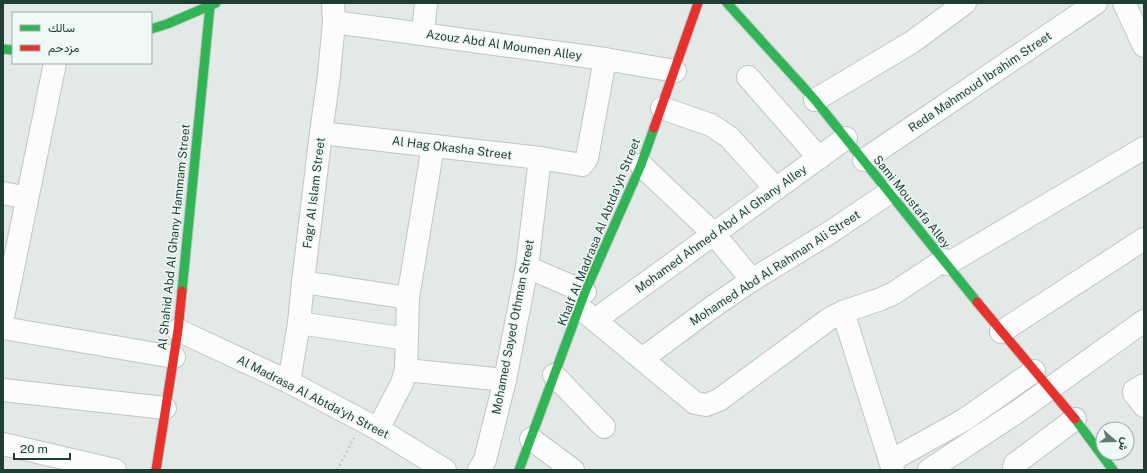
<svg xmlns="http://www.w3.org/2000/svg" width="1147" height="473" viewBox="0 0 1147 473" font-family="'Public Sans',Vazirmatn,sans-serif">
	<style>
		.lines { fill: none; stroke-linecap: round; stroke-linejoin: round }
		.street-casing { stroke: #bfc6c3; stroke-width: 24 }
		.fast-casing { stroke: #bdc7c3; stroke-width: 11 }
		.jam-casing { stroke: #bdc7c3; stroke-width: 11 }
		.path { stroke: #bfcac6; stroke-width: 2.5; stroke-dasharray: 2 3; stroke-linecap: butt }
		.street { stroke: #fbfcfb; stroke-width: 22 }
		.fast { stroke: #30b455; stroke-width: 9 }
		.jam { stroke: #e5322d; stroke-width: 9 }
		.labels { text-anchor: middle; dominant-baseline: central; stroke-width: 3; stroke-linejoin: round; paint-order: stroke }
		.street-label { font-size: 12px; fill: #1e3e34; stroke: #eff8f4 }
	</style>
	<rect width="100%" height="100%" fill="#e2e9e6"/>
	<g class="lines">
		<g class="street-casing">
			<g id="street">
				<polyline points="1124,3 1144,46"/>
				<polyline points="334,22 605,59 675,71"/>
				<polyline points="423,34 426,3"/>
				<polyline points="748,77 819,158"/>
				<polyline points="815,100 912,42 965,3"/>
				<polyline points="662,108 711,125 729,137 776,189"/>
				<polyline points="321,133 540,158 582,165 587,158 605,59"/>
				<polyline points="864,160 1096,3"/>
				<polyline points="641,165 714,234 752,280"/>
				<polyline points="3,193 27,198"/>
				<polyline points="947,264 1144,148"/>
				<polyline points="527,267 585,292"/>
				<polyline points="303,282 408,298"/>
				<polyline points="579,307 695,403 706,405 719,400 829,319 843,312 881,299 894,293 944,260"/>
				<polyline points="843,312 893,470"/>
				<polyline points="3,317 55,63"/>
				<polyline points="595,320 846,138"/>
				<polyline points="299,323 407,339"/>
				<polyline points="3,328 174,357"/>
				<polyline points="178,330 289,382 378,429 445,470"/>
				<polyline points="1001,332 1144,239"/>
				<polyline points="642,359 711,308 752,280 829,233 890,192"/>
				<polyline points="406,370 505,380"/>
				<polyline points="554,375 604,427"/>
				<polyline points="289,382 299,323 303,282 321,133 329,75 334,22 333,3"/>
				<polyline points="1144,385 1134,391 1134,393 1144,406"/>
				<polyline points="3,390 165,408"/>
				<polyline points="378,429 402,383 406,370 408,298 433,146"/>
				<polyline points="531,439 573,470"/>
				<polyline points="3,444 115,470"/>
				<polyline points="890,461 964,420 1034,371"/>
				<polyline points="479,470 485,460 505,380 527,267 540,158"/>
				<polyline points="929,470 1017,412 1144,321"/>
				<polyline points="1015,470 1014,468 1015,464 1075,419"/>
			</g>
		</g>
		<g class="fast-casing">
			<g id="fast">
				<polyline points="727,3 815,100 977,302"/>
				<polyline points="151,29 167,24 216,3"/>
				<polyline points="3,49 13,50"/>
				<polyline points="182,291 210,6"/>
				<polyline points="1075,419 1113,470"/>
				<polyline points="519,470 585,292 641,165 654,128"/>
			</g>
		</g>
		<g class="jam-casing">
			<g id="jam">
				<polyline points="654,128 698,3"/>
				<polyline points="977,302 1075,419"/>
				<polyline points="156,470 178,330 182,291"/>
			</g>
		</g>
		<polyline class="path" points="337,470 354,438"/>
		<use href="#street" class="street"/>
		<use href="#fast" class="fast"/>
		<use href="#jam" class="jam"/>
	</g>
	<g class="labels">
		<g class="street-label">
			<text transform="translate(504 45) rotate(8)">Azouz Abd Al Moumen Alley</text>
			<text transform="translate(980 82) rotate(-34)">Reda Mahmoud Ibrahim Street</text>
			<text transform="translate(452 148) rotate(7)">Al Hag Okasha Street</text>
			<text transform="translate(314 193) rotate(-83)">Fagr Al Islam Street</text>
			<text transform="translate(912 202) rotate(51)">Sami Moustafa Alley</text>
			<text transform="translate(721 229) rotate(-36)">Mohamed Ahmed Abd Al Ghany Alley</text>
			<text transform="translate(599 232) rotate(-68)">Khalf Al Madrasa Al Abtda'yh Street</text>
			<text transform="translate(174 237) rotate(-84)">Al Shahid Abd Al Ghany Hammam Street</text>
			<text transform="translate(775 268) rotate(-33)">Mohamed Abd Al Rahman Ali Street</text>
			<text transform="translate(513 327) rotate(-79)">Mohamed Sayed Othman Street</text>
			<text transform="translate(313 397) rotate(27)">Al Madrasa Al Abtda'yh Street</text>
		</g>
	</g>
	<rect width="1147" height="473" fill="none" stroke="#1e3e34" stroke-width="8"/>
	<rect x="12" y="12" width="140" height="52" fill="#eff8f4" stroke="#9baea7"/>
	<rect x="20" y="25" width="20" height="6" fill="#30b455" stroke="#9baea7"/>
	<text x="48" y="32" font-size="12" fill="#1e3e34">سالك</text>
	<rect x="20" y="45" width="20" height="6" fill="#e5322d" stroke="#9baea7"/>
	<text x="48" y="52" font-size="12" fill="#1e3e34">مزدحم</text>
	<g transform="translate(1115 441) rotate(110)"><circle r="19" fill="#eff8f4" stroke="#9baea7"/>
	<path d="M0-3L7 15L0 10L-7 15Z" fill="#637a72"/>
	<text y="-6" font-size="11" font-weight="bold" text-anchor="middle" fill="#1e3e34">ش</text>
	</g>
	<path d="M14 453v6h56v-6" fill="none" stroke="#1e3e34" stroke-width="2"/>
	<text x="20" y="453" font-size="12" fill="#1e3e34" stroke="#eff8f4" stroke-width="3" paint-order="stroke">20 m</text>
</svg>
